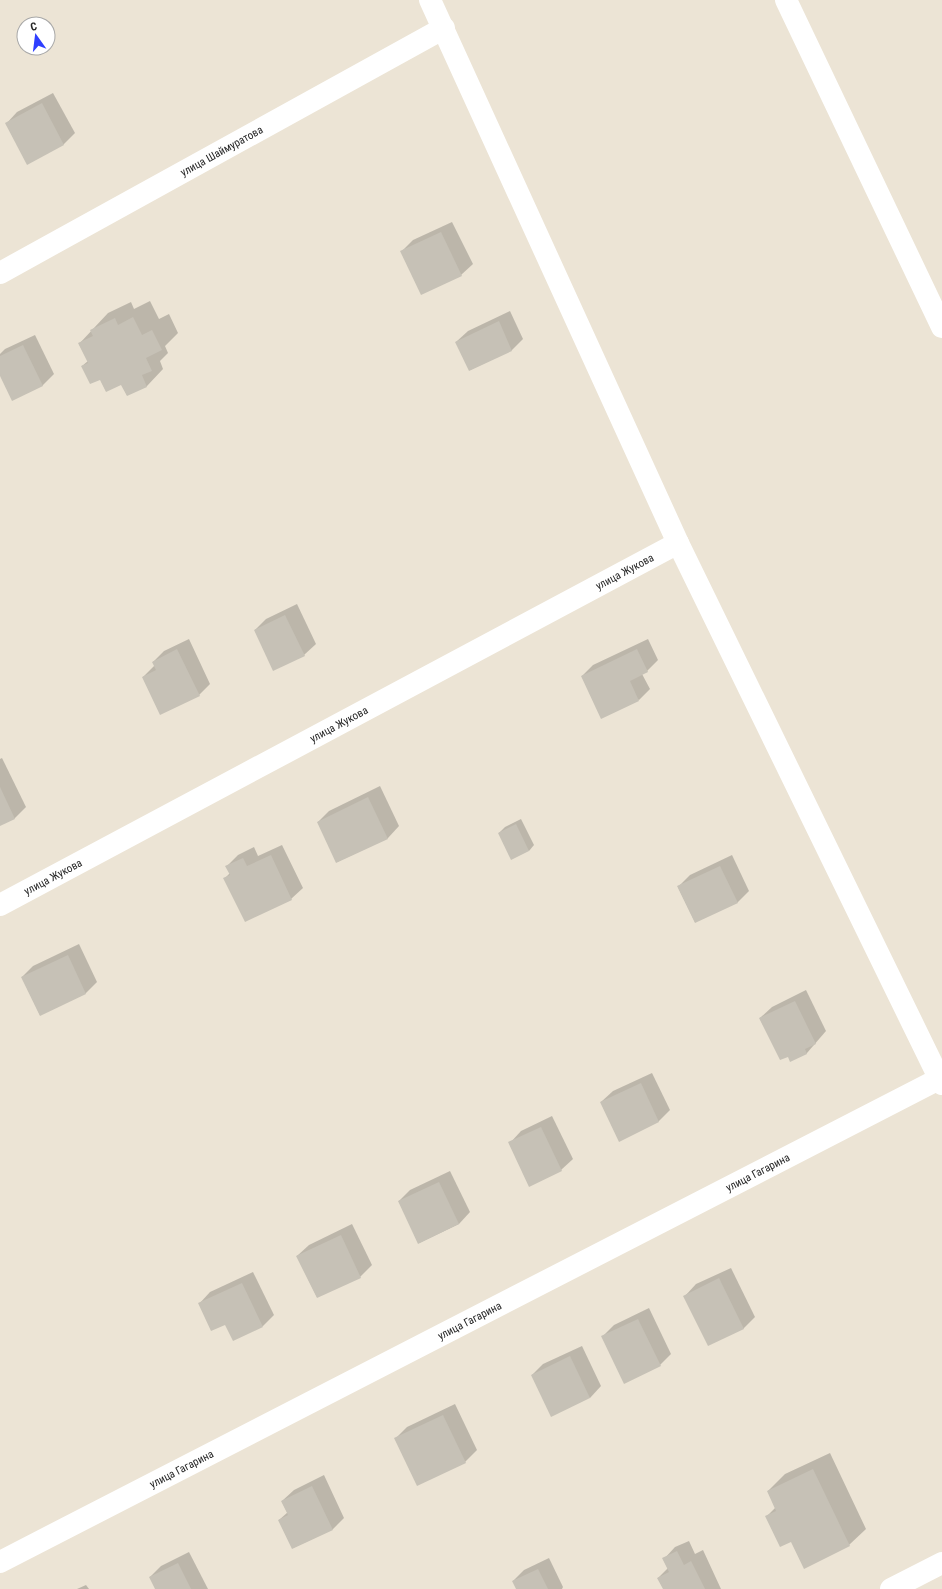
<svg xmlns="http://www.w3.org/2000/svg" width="942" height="1589" viewBox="0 0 942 1589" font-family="'Roboto Condensed',sans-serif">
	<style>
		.shadow { fill: #0003 }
		.building { fill: #c6c1b6 }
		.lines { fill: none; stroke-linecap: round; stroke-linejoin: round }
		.minor { stroke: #fff; stroke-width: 22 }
		.secondary { stroke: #fff; stroke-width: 22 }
		.labels { text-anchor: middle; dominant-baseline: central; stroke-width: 3.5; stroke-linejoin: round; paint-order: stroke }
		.street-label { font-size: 11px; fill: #262626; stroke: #fff }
	</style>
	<rect width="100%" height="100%" fill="#ece4d5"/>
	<g class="shadow">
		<polygon points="53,93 75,133 64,144 28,163 6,124 17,112"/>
		<polygon points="452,222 473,264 461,275 401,252 413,240"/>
		<polygon points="150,301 159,319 169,314 178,333 165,346 168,353 160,361 163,369 147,386 127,395 122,384 100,379 82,366 88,361 79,344 108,313 131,302 134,309"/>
		<polygon points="510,311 523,339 512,350 470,370 456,342 468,331"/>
		<polygon points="35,335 54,374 42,386 0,374 0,354 5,349"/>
		<polygon points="297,604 316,644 304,655 255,630 266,619"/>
		<polygon points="189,639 210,684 199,695 143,677 155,665 153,662 164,651"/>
		<polygon points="648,639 658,660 647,671 642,674 650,689 639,700 582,676 593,665"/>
		<polygon points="2,758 26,807 15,818 0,825 0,759"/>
		<polygon points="380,786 399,826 388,838 337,862 318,822 329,811"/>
		<polygon points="521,819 534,845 529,851 499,833 505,827"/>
		<polygon points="282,845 303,888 291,899 225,878 230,873 227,866 238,855 254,847 258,856"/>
		<polygon points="732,855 749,891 738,902 695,922 678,887 690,875"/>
		<polygon points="79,944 97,982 86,993 40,1015 22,977 33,966"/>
		<polygon points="806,990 826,1031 807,1053 791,1060 760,1018 772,1007"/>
		<polygon points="652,1073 670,1110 659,1121 619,1140 601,1102 613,1091"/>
		<polygon points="552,1116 573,1159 561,1170 510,1143 521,1131"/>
		<polygon points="450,1171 470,1212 459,1224 419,1243 399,1201 410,1190"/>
		<polygon points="352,1224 372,1265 360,1277 317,1297 297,1256 309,1245"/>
		<polygon points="731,1268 755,1317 743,1329 685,1296 696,1284"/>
		<polygon points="253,1272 274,1315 263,1326 226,1323 199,1304 210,1292"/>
		<polygon points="649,1308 671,1354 660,1365 602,1337 614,1325"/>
		<polygon points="582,1346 601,1386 590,1398 532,1375 543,1364"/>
		<polygon points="455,1404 477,1450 465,1462 395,1439 407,1427"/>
		<polygon points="830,1453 866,1529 849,1545 792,1540 767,1516 776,1507 768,1491 785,1474"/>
		<polygon points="324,1475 344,1518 333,1529 293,1548 279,1520 288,1512 282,1501 294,1490"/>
		<polygon points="689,1541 695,1554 703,1550 721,1589 664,1589 658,1578 668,1568 664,1559 675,1547"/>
		<polygon points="189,1552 208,1589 156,1589 150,1577 161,1566"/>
		<polygon points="549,1558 563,1587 562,1589 517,1589 513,1581 524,1570"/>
		<polygon points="86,1585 89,1589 77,1589"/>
	</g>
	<g class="building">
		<polygon points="42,103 64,145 27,165 5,123"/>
		<polygon points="441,232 462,276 421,295 400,251"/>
		<polygon points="133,317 142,335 152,330 162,350 146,358 152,371 142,375 147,387 127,396 121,385 106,392 100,380 90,384 81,366 88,363 78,343 93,336 90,330 115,318 118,325"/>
		<polygon points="499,321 512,351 469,371 455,342"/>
		<polygon points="23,345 43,386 12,401 0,376 0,356"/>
		<polygon points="285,615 305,656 273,671 254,630"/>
		<polygon points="177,649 200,696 160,715 142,677 156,670 152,662"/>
		<polygon points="637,649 648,672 630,681 639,701 601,719 581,676"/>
		<polygon points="0,787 15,819 0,826"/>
		<polygon points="368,797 388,839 336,863 317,822"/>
		<polygon points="516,824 529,851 511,860 498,833"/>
		<polygon points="271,855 292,900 245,922 223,878 230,875 225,866 243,858 247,866"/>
		<polygon points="720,866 738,903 695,923 677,886"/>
		<polygon points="68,955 86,994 40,1016 21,977"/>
		<polygon points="795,1001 816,1044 805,1049 807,1054 790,1062 788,1057 780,1060 759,1018"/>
		<polygon points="641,1083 659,1122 619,1142 600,1102"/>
		<polygon points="541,1127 562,1171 529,1187 508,1142"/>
		<polygon points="439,1182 459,1224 418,1244 398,1201"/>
		<polygon points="341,1235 361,1278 317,1298 296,1256"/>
		<polygon points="719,1278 744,1329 708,1346 683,1296"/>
		<polygon points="242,1283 263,1327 233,1341 225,1325 211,1331 198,1303"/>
		<polygon points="638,1319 661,1366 624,1384 601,1336"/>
		<polygon points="570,1356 590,1398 551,1417 531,1375"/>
		<polygon points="443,1415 466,1463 417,1486 394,1438"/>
		<polygon points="813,1469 850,1546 804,1569 791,1542 780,1547 765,1516 776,1511 767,1491"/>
		<polygon points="312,1486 333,1530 292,1549 278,1520 288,1515 281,1501"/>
		<polygon points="677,1551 684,1565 691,1561 705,1589 663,1589 657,1578 669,1572 662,1558"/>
		<polygon points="178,1563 191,1589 155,1589 149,1577"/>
		<polygon points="538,1569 548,1589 516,1589 512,1581"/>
	</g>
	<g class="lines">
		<g class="minor">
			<polyline points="430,0 678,543 942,1084"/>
			<path id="s1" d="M0 273 444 28"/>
			<path id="s2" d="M0 905 678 543"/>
			<path id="s3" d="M0 1562 939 1079"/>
			<polyline points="891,1589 942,1563"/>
		</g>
		<polyline class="secondary" points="786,0 942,327"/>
	</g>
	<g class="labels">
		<g class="street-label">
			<text stroke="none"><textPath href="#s1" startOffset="253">улица Шаймуратова</textPath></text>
			<text stroke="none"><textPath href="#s2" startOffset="708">улица Жукова</textPath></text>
			<text stroke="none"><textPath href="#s2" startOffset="384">улица Жукова</textPath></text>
			<text stroke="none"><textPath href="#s2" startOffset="60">улица Жукова</textPath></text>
			<text stroke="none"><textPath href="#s3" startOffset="852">улица Гагарина</textPath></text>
			<text stroke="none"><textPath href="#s3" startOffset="528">улица Гагарина</textPath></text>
			<text stroke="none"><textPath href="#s3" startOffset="204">улица Гагарина</textPath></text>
		</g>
	</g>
	<g transform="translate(36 36) rotate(346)"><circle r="19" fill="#ffffff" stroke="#a8a8a8"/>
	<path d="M0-3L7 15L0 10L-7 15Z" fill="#2f3fff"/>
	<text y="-6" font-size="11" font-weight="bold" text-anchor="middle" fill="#262626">С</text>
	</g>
</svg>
